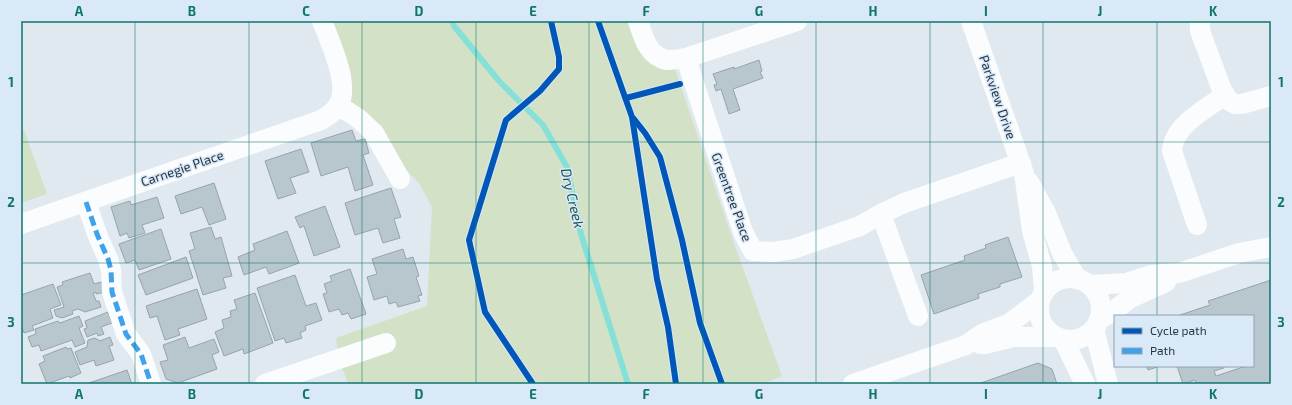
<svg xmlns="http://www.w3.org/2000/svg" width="1292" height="405" viewBox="0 0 1292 405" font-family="'Exo 2',sans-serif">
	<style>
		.green { fill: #d3e2c6 }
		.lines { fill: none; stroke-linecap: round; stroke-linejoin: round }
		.stream { stroke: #85e1d8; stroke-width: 6 }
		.building { fill: #b8c6ce; stroke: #96a4ab }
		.minor { stroke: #fafcfd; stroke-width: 20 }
		.quiet { stroke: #3ea3ec; stroke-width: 5; stroke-dasharray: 10 5; stroke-linecap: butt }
		.cycleway-casing { stroke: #d9e9f7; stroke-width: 8 }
		.cycleway { stroke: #0057b8; stroke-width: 6 }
		.grid { fill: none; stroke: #0f766e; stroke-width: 1; stroke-opacity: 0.55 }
		.labels { text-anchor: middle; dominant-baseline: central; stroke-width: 3; stroke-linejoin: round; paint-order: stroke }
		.street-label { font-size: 13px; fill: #283846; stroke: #d9e9f7 }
		.water-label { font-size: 14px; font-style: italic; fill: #20564f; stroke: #d9e9f7 }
		.neatline { fill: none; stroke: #0f766e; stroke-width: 1.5 }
		.grid-label { font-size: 13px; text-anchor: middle; font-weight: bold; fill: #0f766e }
	</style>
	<rect width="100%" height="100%" fill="#e0e8f0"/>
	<g class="green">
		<polygon points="325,21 638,21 675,69 735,246 782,376 762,384 348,384 339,359 336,338 427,306 432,207 419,183 340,102"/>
		<polygon points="24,130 47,194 21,203 21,131"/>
	</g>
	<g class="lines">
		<polyline class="stream" points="452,21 454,26 499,81 543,125 567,167 581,234 628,384"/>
	</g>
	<g class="building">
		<polygon points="759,60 762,71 760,72 763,78 733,89 740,110 729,114 721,89 716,91 714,85 717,84 713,74 734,67 734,69"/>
		<polygon points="352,130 356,141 365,139 369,153 363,155 373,185 355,191 348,167 321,176 311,143"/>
		<polygon points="301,149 309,172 290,178 296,193 278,199 265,161"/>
		<polygon points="214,183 226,219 209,225 202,207 181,214 175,196"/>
		<polygon points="391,188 401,217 394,219 400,238 383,243 378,228 355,235 345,203"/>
		<polygon points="157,197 164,218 142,225 145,233 129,238 127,233 120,236 111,207 130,201 131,205"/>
		<polygon points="325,206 340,247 314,256 304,226 300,228 295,217"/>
		<polygon points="211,227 215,239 221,237 232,276 223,278 226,288 203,295 189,251 195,249 190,233"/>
		<polygon points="161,229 171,259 139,270 135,260 126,263 119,244"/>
		<polygon points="287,231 299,263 269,274 266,267 244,275 238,257 255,250 253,244"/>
		<polygon points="1008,237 1022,277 1000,284 1000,287 978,294 979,298 934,314 921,275 965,260 964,256 986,248 985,245"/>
		<polygon points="403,249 406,259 413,257 419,276 416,277 422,295 418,296 420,301 398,307 396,302 389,304 387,296 374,300 367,277 377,274 372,259"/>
		<polygon points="186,257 193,278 146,295 138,275"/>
		<polygon points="350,269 366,314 351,319 348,313 342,315 339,309 329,312 323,294 327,293 324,284 332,281 330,276"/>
		<polygon points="90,273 94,284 101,282 105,292 96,294 96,292 93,293 96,301 99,301 101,307 85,312 78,309 72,311 73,314 62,318 56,316 54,310 64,307 57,287 63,285 62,282"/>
		<polygon points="295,275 306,306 316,303 322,320 305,326 306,330 300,333 302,338 286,343 284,338 275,341 257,288"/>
		<polygon points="1271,280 1271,384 1197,384 1195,380 1183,384 1177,366 1224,366 1224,368 1214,371 1216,376 1246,366 1253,366 1253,316 1177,316 1210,305 1208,301"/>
		<polygon points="53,284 61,305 50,309 53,318 32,326 34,330 24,333 21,324 21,295"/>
		<polygon points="197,289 207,319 178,329 180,335 165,340 157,316 150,318 146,306"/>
		<polygon points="255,293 273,343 244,354 243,349 224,356 215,332 224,328 222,320 231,317 230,311 237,309 234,300"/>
		<polygon points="108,312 112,323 101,327 104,334 98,336 97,333 87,337 84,329 87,328 85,321"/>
		<polygon points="79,316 83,326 79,328 85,343 75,347 72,340 41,351 39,345 32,347 28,337 36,334 35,329 58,321 60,323"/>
		<polygon points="110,337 113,345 109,346 114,360 96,366 94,360 80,365 75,352 87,347 88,340 95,338 100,341"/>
		<polygon points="185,337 189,348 214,339 219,352 212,355 217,369 178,383 166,379 160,362 168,360 163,345"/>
		<polygon points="66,347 67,349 71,348 81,373 70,378 69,376 47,384 39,364 45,361 43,356"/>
		<polygon points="1038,363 1052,369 1057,384 978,384"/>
		<polygon points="1146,366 1160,366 1148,370"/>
		<polygon points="127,370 132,384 90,384 89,383"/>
	</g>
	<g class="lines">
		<g class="minor">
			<path d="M638 21C643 36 648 57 667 60 673 60 680 59 686 58L797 21"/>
			<polyline points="971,21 1024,173 1032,231 1042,266 1044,291"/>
			<polyline points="1200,21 1200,31 1222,90 1228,100 1235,104 1242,104 1271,96"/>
			<polyline points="686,58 693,80 743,232 753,251 773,252 793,249 860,226 881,214 904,203 1021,163"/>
			<polyline points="338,105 359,119 374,133 400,179"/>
			<polyline points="1029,182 1046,213 1062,253 1077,279"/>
			<polyline points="86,202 97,234 108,259 111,270 112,292 126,334 141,354 151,384"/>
			<polyline points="881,214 918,316"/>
			<path d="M21 224 321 120C328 116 335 112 339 104 350 84 330 42 322 21"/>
			<path d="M1197 225 1172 151C1173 125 1206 109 1225 95"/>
			<circle cx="1070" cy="309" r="31"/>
			<polyline points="1090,285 1126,283 1151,275 1179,273 1239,253 1271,247"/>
			<polyline points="1099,319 1111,313 1129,299 1166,282"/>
			<polyline points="1094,329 1108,384"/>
			<polyline points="1064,341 1085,384"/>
			<polyline points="980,344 985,344 1014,337 1054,337"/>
			<polyline points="265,384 386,343"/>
			<polyline points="853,384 966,345 982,334 1010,323 1039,301"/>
		</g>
		<polyline class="quiet" points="86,202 97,234 108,259 111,270 112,292 126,334 141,354 151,384"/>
		<g class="cycleway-casing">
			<g id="cycleway">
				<polyline points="598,21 632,117 657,279 668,327 676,384"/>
				<polyline points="626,98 680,84"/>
				<polyline points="634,119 645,133 660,157 682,240 700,323 722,384"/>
				<polyline points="533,384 485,312 469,240 506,120 540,91 559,69 559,57 551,21"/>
			</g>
		</g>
		<use href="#cycleway" class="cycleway"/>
	</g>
	<path class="grid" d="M135 21V384M249 21V384M362 21V384M476 21V384M589 21V384M703 21V384M816 21V384M930 21V384M1043 21V384M1157 21V316M21 142H1271M21 263H1271M1157 366V384"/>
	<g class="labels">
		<g class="street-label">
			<text transform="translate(998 97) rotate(71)">Parkview Drive</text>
			<text transform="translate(182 168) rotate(-19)">Carnegie Place</text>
			<text transform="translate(732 197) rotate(70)">Greentree Place</text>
		</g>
		<g class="water-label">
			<text transform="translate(573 198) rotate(77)">Dry Creek</text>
		</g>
	</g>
	<rect width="1292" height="405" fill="none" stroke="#d9e9f7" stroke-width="44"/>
	<rect x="1114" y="315" width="140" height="52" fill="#d9e9f7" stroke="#92a2b0"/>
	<rect x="1122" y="328" width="20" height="6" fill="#0057b8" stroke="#92a2b0"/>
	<text x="1150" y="335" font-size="12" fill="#283846">Cycle path</text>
	<rect x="1122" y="348" width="20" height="6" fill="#3ea3ec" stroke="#92a2b0"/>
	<text x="1150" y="355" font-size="12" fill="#283846">Path</text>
	<rect x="22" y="22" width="1248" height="361" class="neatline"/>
	<g class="grid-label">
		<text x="79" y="16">A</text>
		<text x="192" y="16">B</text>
		<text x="306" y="16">C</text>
		<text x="419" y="16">D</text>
		<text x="533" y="16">E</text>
		<text x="646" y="16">F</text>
		<text x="759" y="16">G</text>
		<text x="873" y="16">H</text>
		<text x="986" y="16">I</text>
		<text x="1100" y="16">J</text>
		<text x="1213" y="16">K</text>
		<text x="11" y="87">1</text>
		<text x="1281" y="87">1</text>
		<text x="11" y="207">2</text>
		<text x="1281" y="207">2</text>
		<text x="11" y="327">3</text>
		<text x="1281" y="327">3</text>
		<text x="79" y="399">A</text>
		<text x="192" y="399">B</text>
		<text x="306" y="399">C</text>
		<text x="419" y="399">D</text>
		<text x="533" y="399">E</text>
		<text x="646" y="399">F</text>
		<text x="759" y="399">G</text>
		<text x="873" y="399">H</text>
		<text x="986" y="399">I</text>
		<text x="1100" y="399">J</text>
		<text x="1213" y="399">K</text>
	</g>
</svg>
